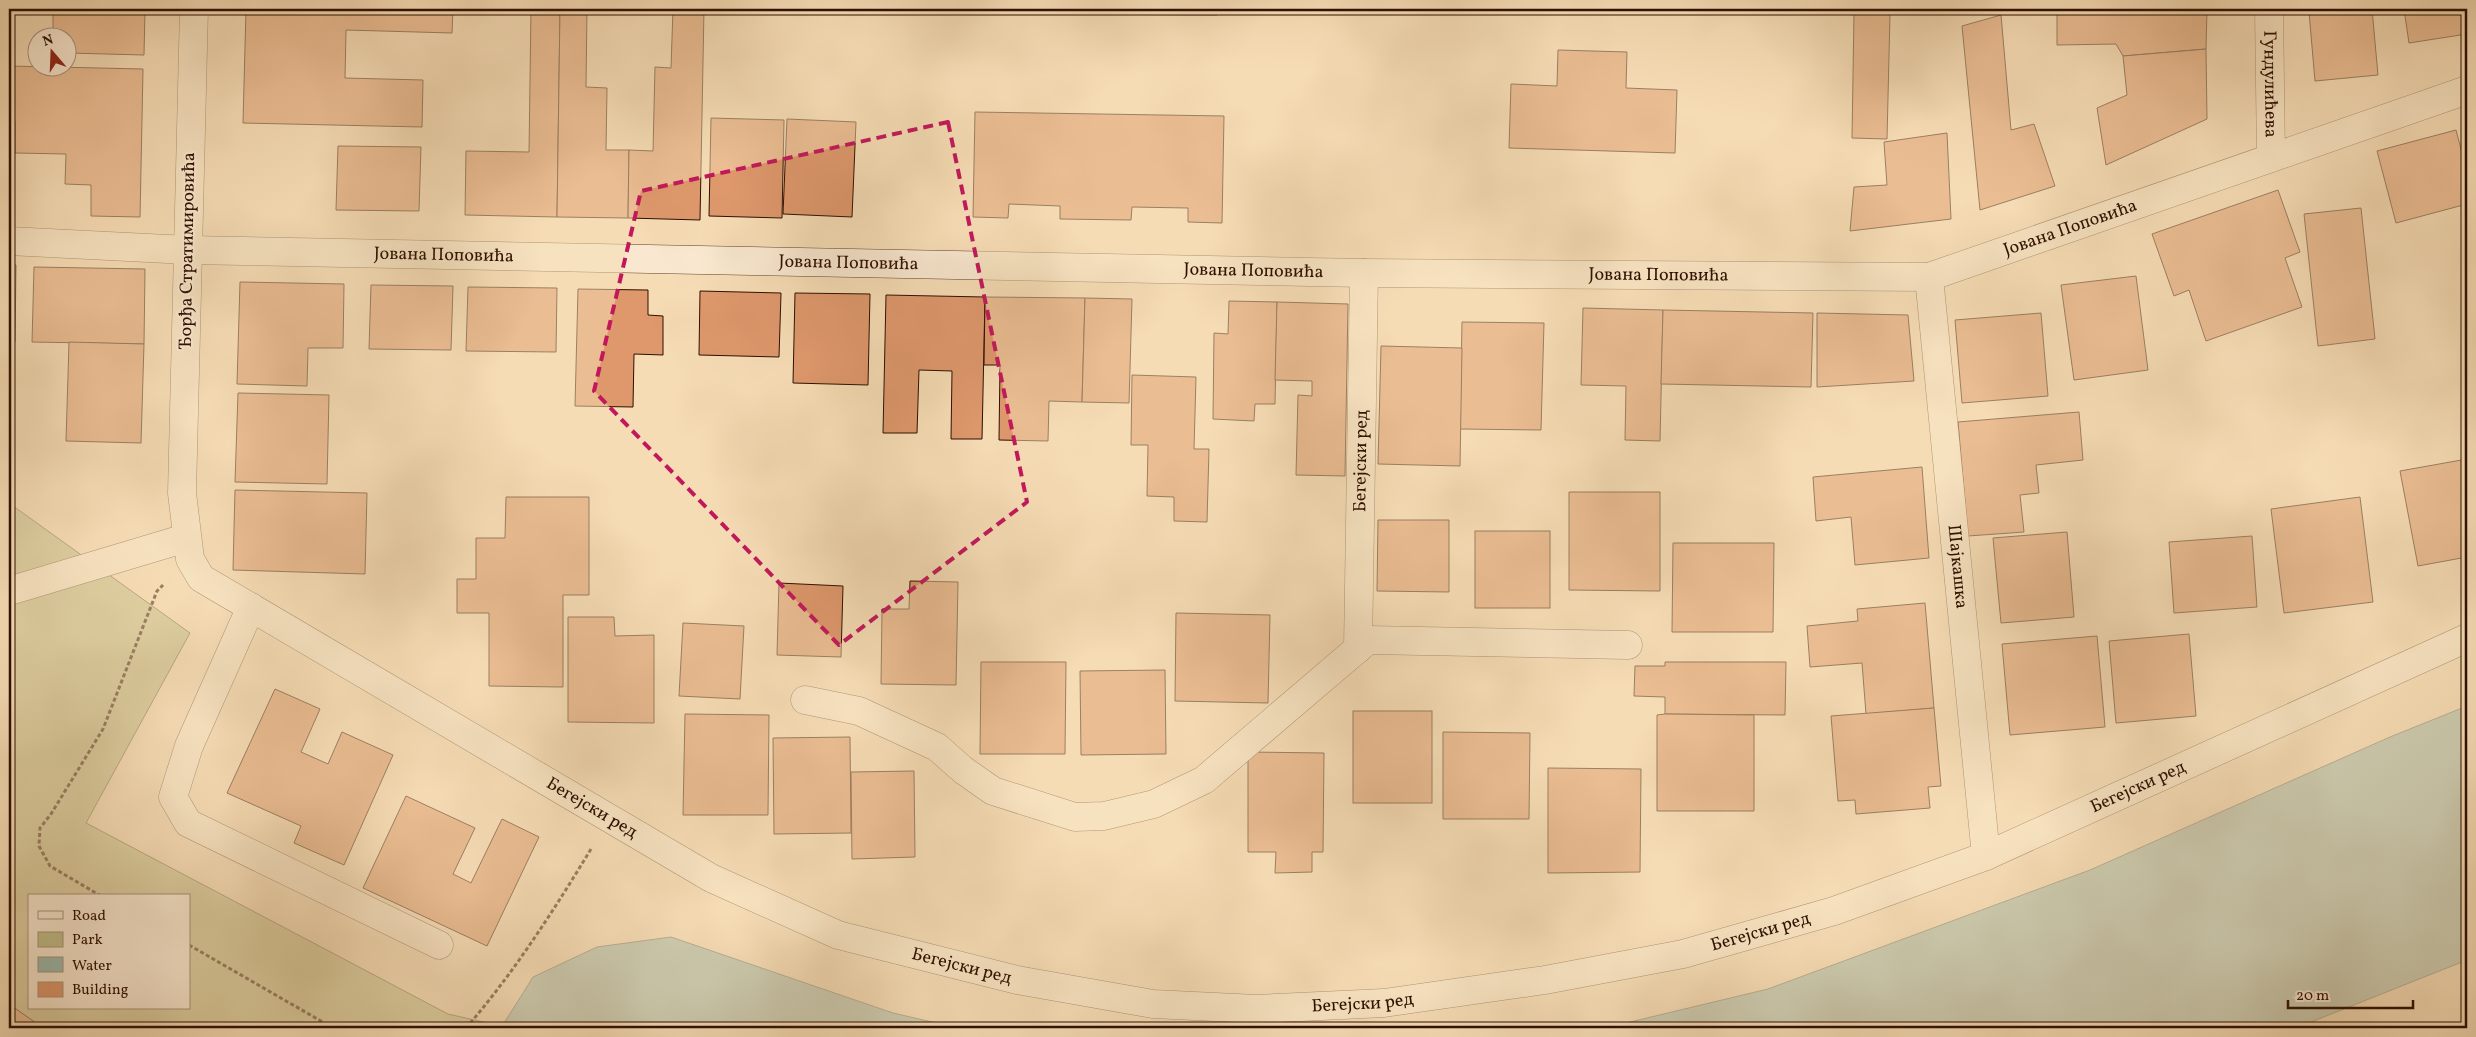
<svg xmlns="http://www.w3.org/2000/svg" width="2476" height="1037" viewBox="0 0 2476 1037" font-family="Vollkorn,serif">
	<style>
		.green { fill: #c0bf8b; stroke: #766746; fill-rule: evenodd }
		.water { fill: #9dbbaf; stroke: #707669 }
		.building { fill: #de986c; stroke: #2d0f01 }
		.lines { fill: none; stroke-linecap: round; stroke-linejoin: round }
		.minor-casing { stroke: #5f422e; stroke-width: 29 }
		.path { stroke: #2d0f01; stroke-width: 3; stroke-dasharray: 4 2.5; stroke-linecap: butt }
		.minor { stroke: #f9e8cf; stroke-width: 28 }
		.marked { fill: none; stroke: #c2185b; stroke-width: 4; stroke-dasharray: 10 6; stroke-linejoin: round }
		.labels { text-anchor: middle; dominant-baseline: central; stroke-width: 4.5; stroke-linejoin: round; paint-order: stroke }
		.street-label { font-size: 18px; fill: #2d0f01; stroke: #f9e8cf }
	</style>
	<rect width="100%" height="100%" fill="#f6dcb5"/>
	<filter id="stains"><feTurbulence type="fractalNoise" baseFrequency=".004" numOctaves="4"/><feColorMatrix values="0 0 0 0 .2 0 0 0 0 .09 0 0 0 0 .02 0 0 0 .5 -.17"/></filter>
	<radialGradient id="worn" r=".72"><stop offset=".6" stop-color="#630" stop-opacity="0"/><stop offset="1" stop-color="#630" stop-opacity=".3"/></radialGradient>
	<path class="green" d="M9 503 190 633 86 823 448 1014 501 1026V1028H43L9 1004ZM29 896H189V1008H29Z"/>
	<g class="water">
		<polygon points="2467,706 2467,960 2296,1028 1605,1028 1768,989 2090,870 2390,737"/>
		<polygon points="671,937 893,1013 958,1028 501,1028 533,977 597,947"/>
	</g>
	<g class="building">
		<polygon points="53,9 145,9 144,55 68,53 68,38 53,38"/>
		<polygon points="246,9 453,9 452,33 346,30 345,78 423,80 422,127 243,123"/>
		<polygon points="531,9 560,9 557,217 465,215 466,151 529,152"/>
		<polygon points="560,9 587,9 586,87 607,88 606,150 629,150 628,218 557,217"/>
		<polygon points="673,9 704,9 700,220 628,218 629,150 653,151 655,67 671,68"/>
		<polygon points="906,9 1217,9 1217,15 906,13"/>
		<polygon points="2057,9 2207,9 2206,49 2123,56 2116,44 2057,45"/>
		<polygon points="2372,9 2378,75 2315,81 2309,12"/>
		<polygon points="2404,9 2467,9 2467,34 2409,43"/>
		<polygon points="1854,14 1890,14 1887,139 1852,138"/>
		<polygon points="2001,15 2011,130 2034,124 2055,186 1980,210 1962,26"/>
		<polygon points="2206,49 2207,119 2106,165 2097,108 2127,95 2123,56"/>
		<polygon points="1558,50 1627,52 1626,88 1677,90 1675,153 1509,148 1511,84 1557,86"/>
		<polygon points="9,66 143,69 140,217 91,216 91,185 65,184 66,154 15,153 15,121 9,121"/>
		<polygon points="975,112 1224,116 1222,223 1188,222 1188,208 1132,207 1131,220 1060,219 1060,206 1009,204 1008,218 973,217"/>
		<polygon points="711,118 784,120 782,218 709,216"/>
		<polygon points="787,119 856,122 852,217 783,214"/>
		<polygon points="2456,130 2467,172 2467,204 2396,223 2377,151"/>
		<polygon points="1947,133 1951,219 1850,231 1854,187 1887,185 1884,142"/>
		<polygon points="338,146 421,147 419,211 336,210"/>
		<polygon points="2278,190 2300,252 2285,258 2302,307 2206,341 2189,290 2174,296 2152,234"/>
		<polygon points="2361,208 2375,339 2318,346 2304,214"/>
		<polygon points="9,265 16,265 15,342 9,342"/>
		<polygon points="34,267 145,269 144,344 32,342"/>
		<polygon points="2136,276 2148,370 2074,380 2061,285"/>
		<polygon points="240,282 344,284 343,348 308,348 307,386 237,384"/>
		<polygon points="371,285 453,286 451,350 369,349"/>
		<polygon points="468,287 557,288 556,352 466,351"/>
		<polygon points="578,289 648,290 648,315 663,316 663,355 634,354 633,407 575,406"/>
		<polygon points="700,291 781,293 779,357 699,355"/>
		<polygon points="795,293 870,294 868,385 793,383"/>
		<polygon points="886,295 985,297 982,439 951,439 952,371 919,370 917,433 883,433"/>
		<polygon points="985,297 1085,298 1082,402 1049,401 1048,441 999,440 1000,365 984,365"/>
		<polygon points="1085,298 1132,299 1129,403 1082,402"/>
		<polygon points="1229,301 1277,302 1275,404 1255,404 1254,421 1213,419 1214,333 1228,334"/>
		<polygon points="1277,302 1348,304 1345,476 1296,475 1298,395 1312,396 1312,381 1275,380"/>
		<polygon points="1583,308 1663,310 1660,441 1625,440 1626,386 1581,385"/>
		<polygon points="1663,310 1813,313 1811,387 1661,384"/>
		<polygon points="1817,313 1908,315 1914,381 1817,387"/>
		<polygon points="2041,313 2048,396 1962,403 1955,320"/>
		<polygon points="1462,322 1544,323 1541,430 1460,429"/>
		<polygon points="69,342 144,344 141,443 66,441"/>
		<polygon points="1381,346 1462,348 1460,466 1378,464"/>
		<polygon points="1132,375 1196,377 1194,449 1209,449 1207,522 1174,521 1174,497 1147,496 1148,445 1131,445"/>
		<polygon points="238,393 329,395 327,484 235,482"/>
		<polygon points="2079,412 2083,460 2036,465 2039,493 2020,495 2024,532 1968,536 1958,422"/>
		<polygon points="2467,459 2467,557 2418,566 2400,471"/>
		<polygon points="1922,467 1929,558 1855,565 1851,517 1816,521 1813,477"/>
		<polygon points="235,490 367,493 365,574 233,570"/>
		<polygon points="1569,492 1660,492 1660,591 1569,590"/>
		<polygon points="506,497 589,497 589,595 563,595 563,687 489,686 489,613 457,613 457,579 476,579 476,538 505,538"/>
		<polygon points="2360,497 2373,602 2284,613 2271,509"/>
		<polygon points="1378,520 1449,520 1449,592 1377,591"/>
		<rect x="1475" y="531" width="75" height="77"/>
		<polygon points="2067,532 2074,617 2001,623 1993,538"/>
		<polygon points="2252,536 2257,607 2174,613 2169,542"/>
		<polygon points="1673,543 1774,543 1773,632 1672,632"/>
		<polygon points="910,581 958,582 956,685 881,684 882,609 909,609"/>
		<polygon points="779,583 843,586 841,657 777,655"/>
		<polygon points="1925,603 1934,708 1866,714 1862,663 1810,667 1807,626 1858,621 1857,609"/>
		<polygon points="1176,613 1270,615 1268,703 1175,701"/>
		<polygon points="568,617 614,617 615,636 654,635 654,723 568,722"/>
		<polygon points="683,623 744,626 740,699 679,696"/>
		<polygon points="2189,634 2196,716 2116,723 2109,641"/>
		<polygon points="2097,636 2105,727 2010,735 2002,644"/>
		<polygon points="981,662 1066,662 1065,754 980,754"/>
		<polygon points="1665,662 1786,662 1785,715 1665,714 1665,697 1634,696 1635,666 1665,666"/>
		<polygon points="1165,670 1166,754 1081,755 1080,671"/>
		<polygon points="275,689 320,709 301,752 328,764 342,732 393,755 344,865 294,843 301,826 227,793"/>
		<polygon points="1934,708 1941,786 1928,787 1930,808 1856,814 1855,800 1838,801 1831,716"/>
		<rect x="1353" y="711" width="79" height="92"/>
		<polygon points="685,714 769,715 768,815 683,815"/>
		<polygon points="1665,714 1754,715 1754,811 1657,811 1657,715"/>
		<polygon points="1443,732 1530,733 1529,819 1443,819"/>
		<polygon points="850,737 851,833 774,834 773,738"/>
		<polygon points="1248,752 1324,753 1323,852 1312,852 1312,872 1275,873 1276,852 1248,852"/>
		<polygon points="1548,768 1641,769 1640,872 1548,873"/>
		<polygon points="914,771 915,857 852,859 851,772"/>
		<polygon points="406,796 475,828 453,874 471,883 502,819 539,837 487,946 363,888"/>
		<polygon points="9,1004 43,1028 9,1028"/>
	</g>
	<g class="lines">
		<g class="minor-casing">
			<g id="minor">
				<path id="s1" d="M194 9 182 493 190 559 201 578 711 878 838 935 1017 980 1153 1004 1257 1009 1384 1003 1545 980 1683 954 1834 911 1986 856 2467 638"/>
				<path id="s2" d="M2269 9 2271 158"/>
				<path id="s3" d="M9 241 188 250 1364 273 1929 277 2467 90"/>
				<path id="s4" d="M1929 277 1986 856"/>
				<polyline points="9,591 186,538"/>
				<polyline points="251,607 189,746 173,797 188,823 439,945"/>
				<path id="s5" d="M1358 649 1364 273"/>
				<polyline points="805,700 859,711 937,747 963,770 993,791 1075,817 1104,816 1154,804 1204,780 1368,640 1628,645"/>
			</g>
		</g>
		<g class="path">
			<polyline points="101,896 50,866 39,846 40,828 51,814 103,729 157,591 163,585"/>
			<polyline points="189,945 333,1028"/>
			<path d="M466 1028C513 974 554 910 591 849"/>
		</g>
		<use href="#minor" class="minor"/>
	</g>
	<path d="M0 0H2476V1037H0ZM948 122 1027 502 839 645 594 391 641 191Z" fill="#f6dcb5" fill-opacity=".55" fill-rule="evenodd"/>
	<path class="marked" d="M948 122 1027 502 839 645 594 391 641 191Z"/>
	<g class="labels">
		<g class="street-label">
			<text stroke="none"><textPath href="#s2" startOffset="75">Гундулићева</textPath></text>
			<text stroke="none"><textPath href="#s3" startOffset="2070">Јована Поповића</textPath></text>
			<text transform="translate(188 251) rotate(-89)">Ђорђа Стратимировића</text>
			<text stroke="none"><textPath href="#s3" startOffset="435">Јована Поповића</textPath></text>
			<text stroke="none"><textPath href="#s3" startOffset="840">Јована Поповића</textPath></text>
			<text stroke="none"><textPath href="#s3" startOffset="1245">Јована Поповића</textPath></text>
			<text stroke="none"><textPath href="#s3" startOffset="1650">Јована Поповића</textPath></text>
			<text stroke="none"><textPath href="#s5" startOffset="188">Бегејски ред</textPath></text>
			<text stroke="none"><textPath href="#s4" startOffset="291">Шајкашка</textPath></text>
			<text stroke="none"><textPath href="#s1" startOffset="2646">Бегејски ред</textPath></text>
			<text stroke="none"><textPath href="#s1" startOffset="1026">Бегејски ред</textPath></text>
			<text stroke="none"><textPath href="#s1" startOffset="2241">Бегејски ред</textPath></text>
			<text stroke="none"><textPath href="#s1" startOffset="1431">Бегејски ред</textPath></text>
			<text stroke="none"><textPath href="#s1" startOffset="1836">Бегејски ред</textPath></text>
		</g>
	</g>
	<rect width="2476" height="1037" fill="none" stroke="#f6dcb5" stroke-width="30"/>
	<rect x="10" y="10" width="2456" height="1017" fill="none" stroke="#2d0f01" stroke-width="2.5"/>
	<rect x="15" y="15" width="2446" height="1007" fill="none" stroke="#2d0f01"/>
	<rect x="28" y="894" width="162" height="115" fill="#f9e8cf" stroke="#a7917d"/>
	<rect x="38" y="911" width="25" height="8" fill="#f9e8cf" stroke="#a7917d"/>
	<text x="72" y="920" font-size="15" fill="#2d0f01">Road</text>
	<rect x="38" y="932" width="25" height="15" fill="#c0bf8b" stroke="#a7917d"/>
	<text x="72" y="944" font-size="15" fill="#2d0f01">Park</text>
	<rect x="38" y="957" width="25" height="15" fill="#9dbbaf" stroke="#a7917d"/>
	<text x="72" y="970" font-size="15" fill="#2d0f01">Water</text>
	<rect x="38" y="982" width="25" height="15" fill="#de986c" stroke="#a7917d"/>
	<text x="72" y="994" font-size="15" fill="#2d0f01">Building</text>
	<g transform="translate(52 52) rotate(341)"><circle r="24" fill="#f9e8cf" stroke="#a7917d"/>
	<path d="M0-4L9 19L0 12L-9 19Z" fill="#8f2418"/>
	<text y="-8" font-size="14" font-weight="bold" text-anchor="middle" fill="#2d0f01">N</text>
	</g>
	<path d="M2288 1000v8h125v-8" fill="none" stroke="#2d0f01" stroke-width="2.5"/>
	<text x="2296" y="1000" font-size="15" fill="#2d0f01" stroke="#f9e8cf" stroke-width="4" paint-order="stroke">20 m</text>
	<rect width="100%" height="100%" filter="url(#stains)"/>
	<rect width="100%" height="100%" fill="url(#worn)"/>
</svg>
